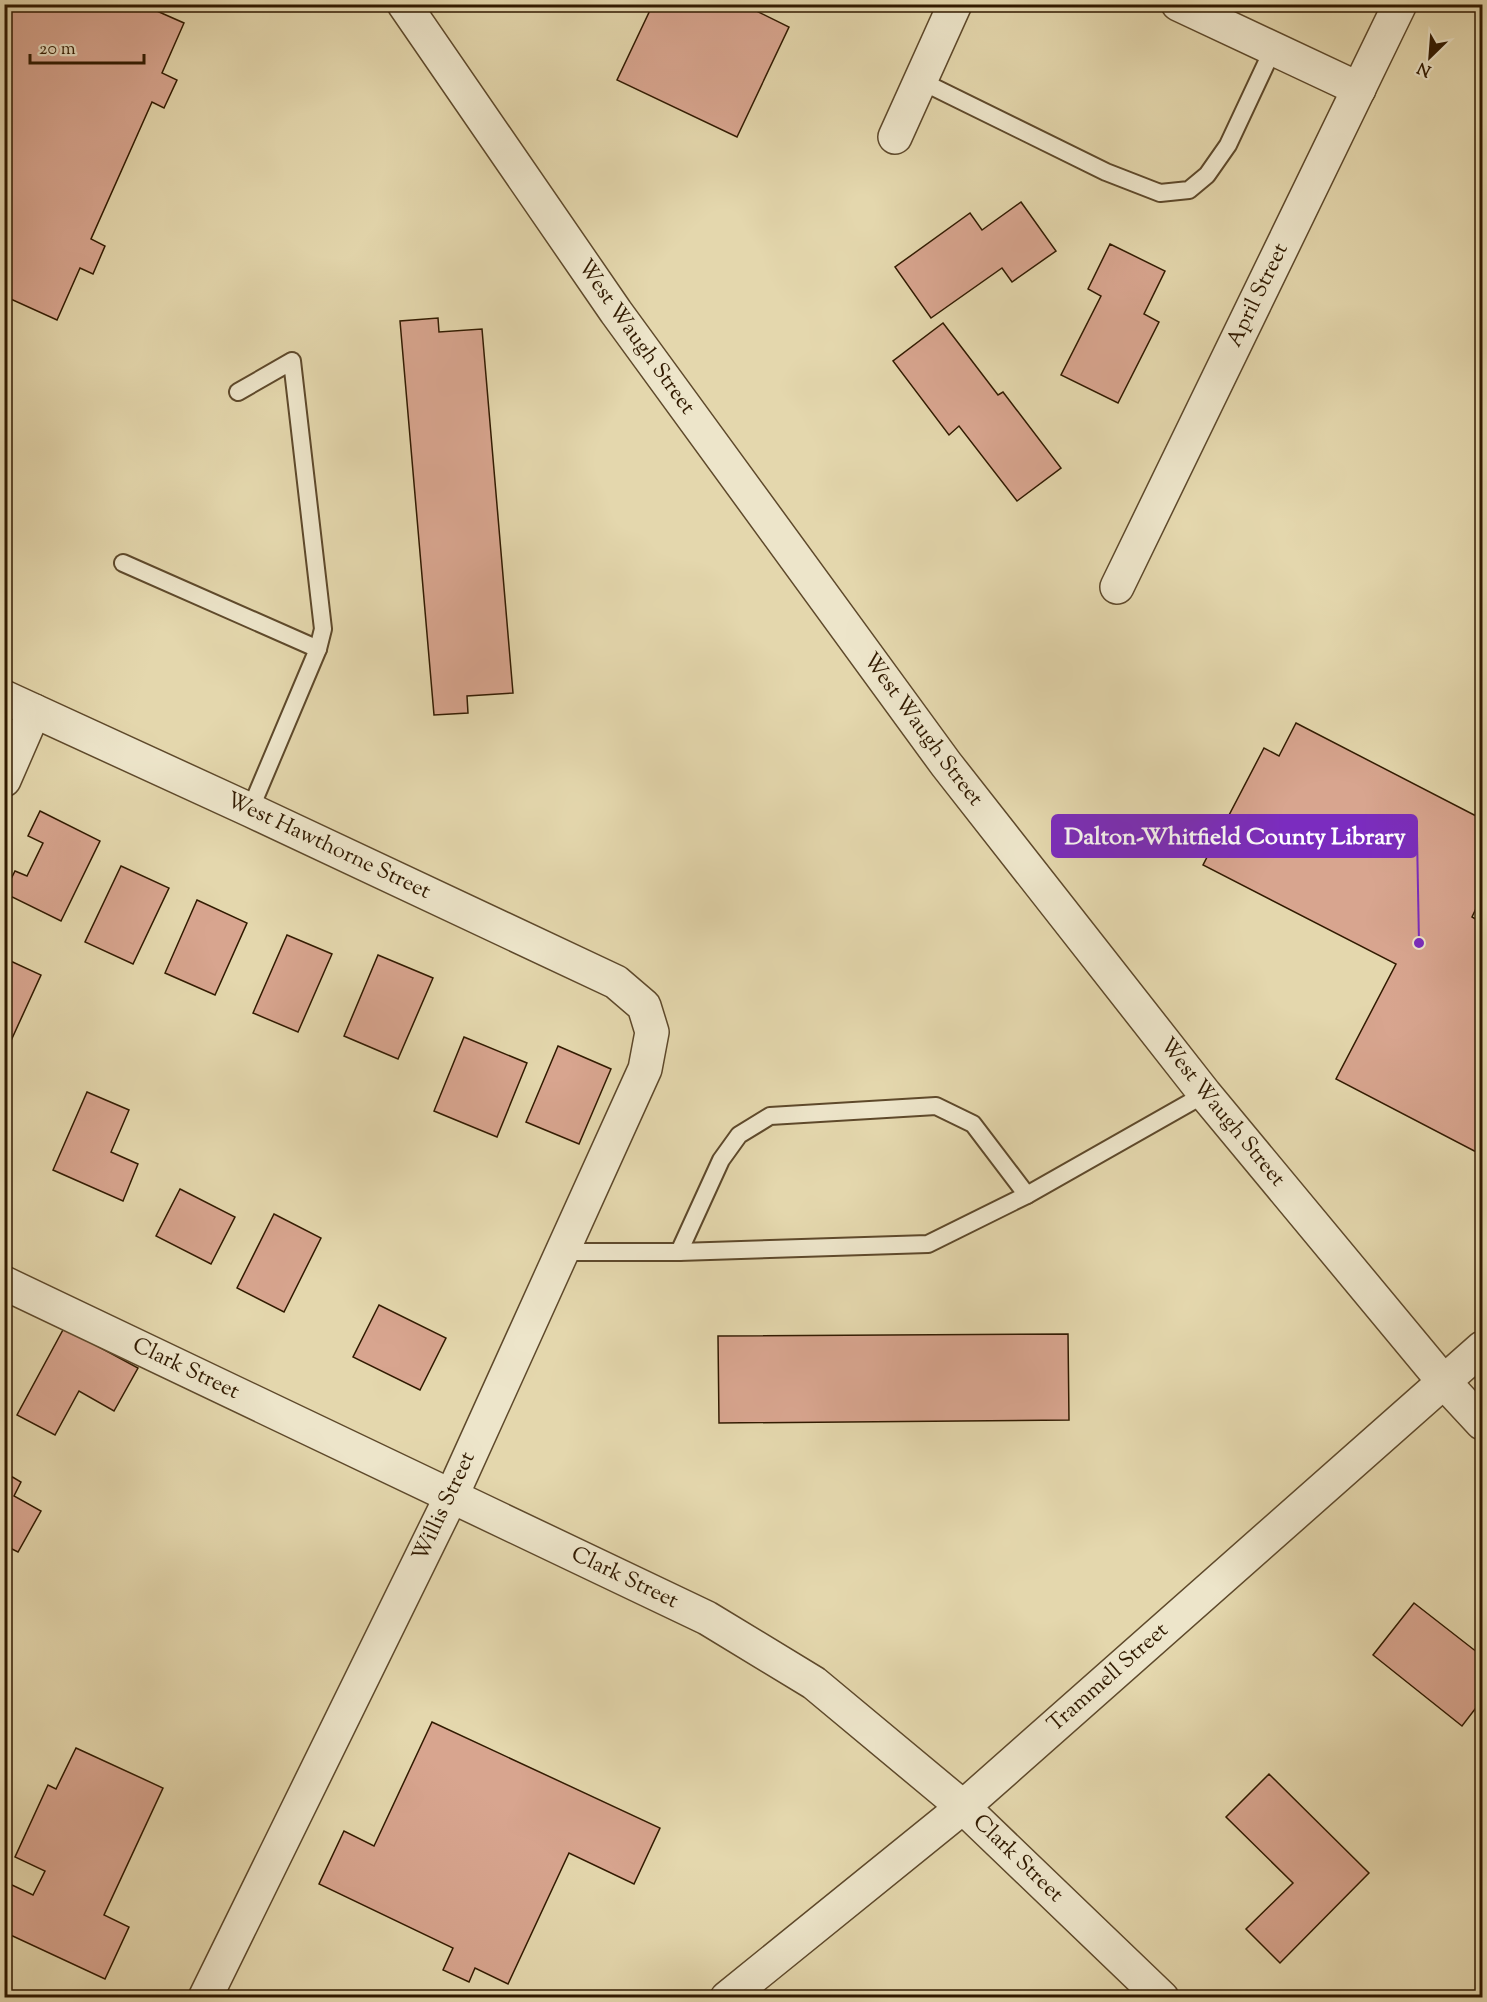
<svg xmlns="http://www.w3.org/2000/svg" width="1487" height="2002" viewBox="0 0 1487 2002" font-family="'Sorts Mill Goudy',serif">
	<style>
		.building { fill: #d8a58f; stroke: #311a00; stroke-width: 1.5 }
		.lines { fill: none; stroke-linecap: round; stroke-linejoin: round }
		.service-casing { stroke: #5e492b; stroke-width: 20 }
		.minor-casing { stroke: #5e492b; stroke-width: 36 }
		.tertiary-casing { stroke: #5e492b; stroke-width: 36 }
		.service { stroke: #ede5ca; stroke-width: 16 }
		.minor { stroke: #ede5ca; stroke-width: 33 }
		.tertiary { stroke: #ede5ca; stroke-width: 33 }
		.labels { text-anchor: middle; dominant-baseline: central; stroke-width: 6; stroke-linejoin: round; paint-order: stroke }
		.street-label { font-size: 22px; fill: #311a00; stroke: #ede5ca }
		.leader { fill: none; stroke: #7b2cbf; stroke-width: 2 }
		.callout-dot { fill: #7b2cbf; stroke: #ede5ca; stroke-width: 2 }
		.callout { fill: #7b2cbf; stroke: #7b2cbf; stroke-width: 2 }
		.callout-label { font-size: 24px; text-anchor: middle; font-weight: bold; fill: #fff }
	</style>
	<rect width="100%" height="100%" fill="#e4d7ad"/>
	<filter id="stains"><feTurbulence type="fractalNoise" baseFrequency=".00333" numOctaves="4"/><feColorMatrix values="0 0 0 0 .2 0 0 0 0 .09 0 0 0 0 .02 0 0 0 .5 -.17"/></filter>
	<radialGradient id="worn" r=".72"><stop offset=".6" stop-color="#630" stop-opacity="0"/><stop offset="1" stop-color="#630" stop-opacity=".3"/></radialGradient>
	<g class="building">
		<polygon points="9,4 65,4 74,9 76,4 141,4 184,23 162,73 177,80 164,108 152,102 91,239 105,246 93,274 80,268 57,320 4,296 4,14"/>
		<polygon points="653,4 742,4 789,27 737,137 617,80"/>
		<polygon points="1021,202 1056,251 1012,282 1002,268 931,318 895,267 970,213 982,230"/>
		<polygon points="1110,244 1165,271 1144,314 1159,322 1118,403 1061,375 1101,296 1088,289"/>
		<polygon points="438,318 439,332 482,329 513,693 467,696 468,713 434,715 400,321"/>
		<polygon points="943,323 998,395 1003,392 1061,468 1017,501 959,426 949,435 893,361"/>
		<polygon points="1296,723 1482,819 1482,896 1472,917 1482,923 1482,1155 1336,1079 1396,964 1203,865 1264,748 1279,756"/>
		<polygon points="40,811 100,841 61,921 4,893 15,871 27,876 43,843 28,836"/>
		<polygon points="121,866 169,888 133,964 85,942"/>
		<polygon points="197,900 247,923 215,995 165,973"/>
		<polygon points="287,935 332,954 298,1032 253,1013"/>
		<polygon points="378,955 433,978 398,1059 344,1036"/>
		<polygon points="4,958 41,975 4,1056"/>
		<polygon points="464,1037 527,1063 497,1137 434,1111"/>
		<polygon points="558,1046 611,1069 579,1144 526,1122"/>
		<polygon points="87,1092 129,1110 111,1152 138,1164 123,1201 53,1170"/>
		<polygon points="180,1189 235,1217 211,1264 156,1236"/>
		<polygon points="274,1214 321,1238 284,1312 237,1288"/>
		<polygon points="379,1305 446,1338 420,1390 353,1357"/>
		<polygon points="64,1328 138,1368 114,1411 79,1391 55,1435 17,1415"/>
		<polygon points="1068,1334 1069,1420 719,1423 718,1336"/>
		<polygon points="4,1472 21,1482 14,1496 41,1511 18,1552 4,1545"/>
		<polygon points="1414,1603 1482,1656 1482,1700 1462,1726 1373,1655"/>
		<polygon points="432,1722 660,1828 634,1884 569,1853 508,1984 475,1968 469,1982 443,1970 453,1948 319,1884 344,1831 374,1846"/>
		<polygon points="76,1748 163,1788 104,1915 129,1927 105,1979 4,1932 4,1896 10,1884 33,1895 45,1871 15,1857 48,1785 56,1789"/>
		<polygon points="1269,1774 1369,1873 1280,1963 1246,1929 1293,1883 1226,1817"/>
	</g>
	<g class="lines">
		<g class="service-casing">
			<g id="service">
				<polyline points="921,81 1106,172 1160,193 1189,190 1207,175 1228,145 1273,49"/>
				<polyline points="238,392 292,361 323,629 318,649 250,810"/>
				<polyline points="123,563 318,649"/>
				<polyline points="563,1252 679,1252 928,1244 1027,1195 1205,1094"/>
				<polyline points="679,1252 721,1160 739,1135 770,1116 936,1106 973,1124 1027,1195"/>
			</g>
		</g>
		<g class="minor-casing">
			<g id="minor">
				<polyline points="1178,4 1359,89"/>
				<polyline points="895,137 955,4"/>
				<path id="s1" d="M1117 587 1400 4"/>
				<path id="s2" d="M4 697 250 810 616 982 644 1006 652 1032 645 1069 452 1495 205 1998"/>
				<polyline points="4,780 34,711"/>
				<path id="s3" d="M4 1283 707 1618 814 1683 963 1807 1162 1998"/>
				<path id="s4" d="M727 1998 963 1807 1482 1348"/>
			</g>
		</g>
		<g class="tertiary-casing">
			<g id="tertiary">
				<path id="s5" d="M404 4 616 312 946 764 1205 1094 1444 1382 1482 1423"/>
			</g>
		</g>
		<use href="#service" class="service"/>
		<use href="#minor" class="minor"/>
		<use href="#tertiary" class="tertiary"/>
	</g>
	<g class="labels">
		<g class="street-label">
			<text stroke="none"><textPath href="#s1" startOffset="324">April Street</textPath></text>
			<text stroke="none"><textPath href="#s5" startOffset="406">West Waugh Street</textPath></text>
			<text stroke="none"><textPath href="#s5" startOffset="892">West Waugh Street</textPath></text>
			<text stroke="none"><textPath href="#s2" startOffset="357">West Hawthorne Street</textPath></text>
			<text stroke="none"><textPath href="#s5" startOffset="1378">West Waugh Street</textPath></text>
			<text stroke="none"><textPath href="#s3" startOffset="201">Clark Street</textPath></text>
			<text transform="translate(445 1507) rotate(-65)">Willis Street</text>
			<text stroke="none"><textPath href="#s3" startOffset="687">Clark Street</textPath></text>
			<text stroke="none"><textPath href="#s4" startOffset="498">Trammell Street</textPath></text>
			<text stroke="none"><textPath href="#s3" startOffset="1173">Clark Street</textPath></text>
		</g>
	</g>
	<path class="leader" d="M1419 943L1417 836"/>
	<circle class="callout-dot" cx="1419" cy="943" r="6"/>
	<rect class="callout" x="1052" y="815" width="365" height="42" rx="6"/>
	<g class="callout-label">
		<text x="1235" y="844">Dalton-Whitfield County Library</text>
	</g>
	<rect width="1487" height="2002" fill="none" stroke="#e4d7ad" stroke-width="24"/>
	<rect x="6" y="6" width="1475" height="1990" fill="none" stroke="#311a00" stroke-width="3"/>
	<rect x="12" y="12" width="1463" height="1978" fill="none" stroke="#311a00" stroke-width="1.5"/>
	<g transform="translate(1430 57) rotate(205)" stroke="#ede5ca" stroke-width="4.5" paint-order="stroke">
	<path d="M0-4.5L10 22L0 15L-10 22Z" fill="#311a00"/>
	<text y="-9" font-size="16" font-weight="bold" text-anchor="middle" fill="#311a00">N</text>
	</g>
	<path d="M30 54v9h114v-9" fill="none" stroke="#311a00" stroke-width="3"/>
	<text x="39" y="54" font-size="18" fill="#311a00" stroke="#ede5ca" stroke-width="4.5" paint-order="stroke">20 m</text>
	<rect width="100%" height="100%" filter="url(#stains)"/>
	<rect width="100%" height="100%" fill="url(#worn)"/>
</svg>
